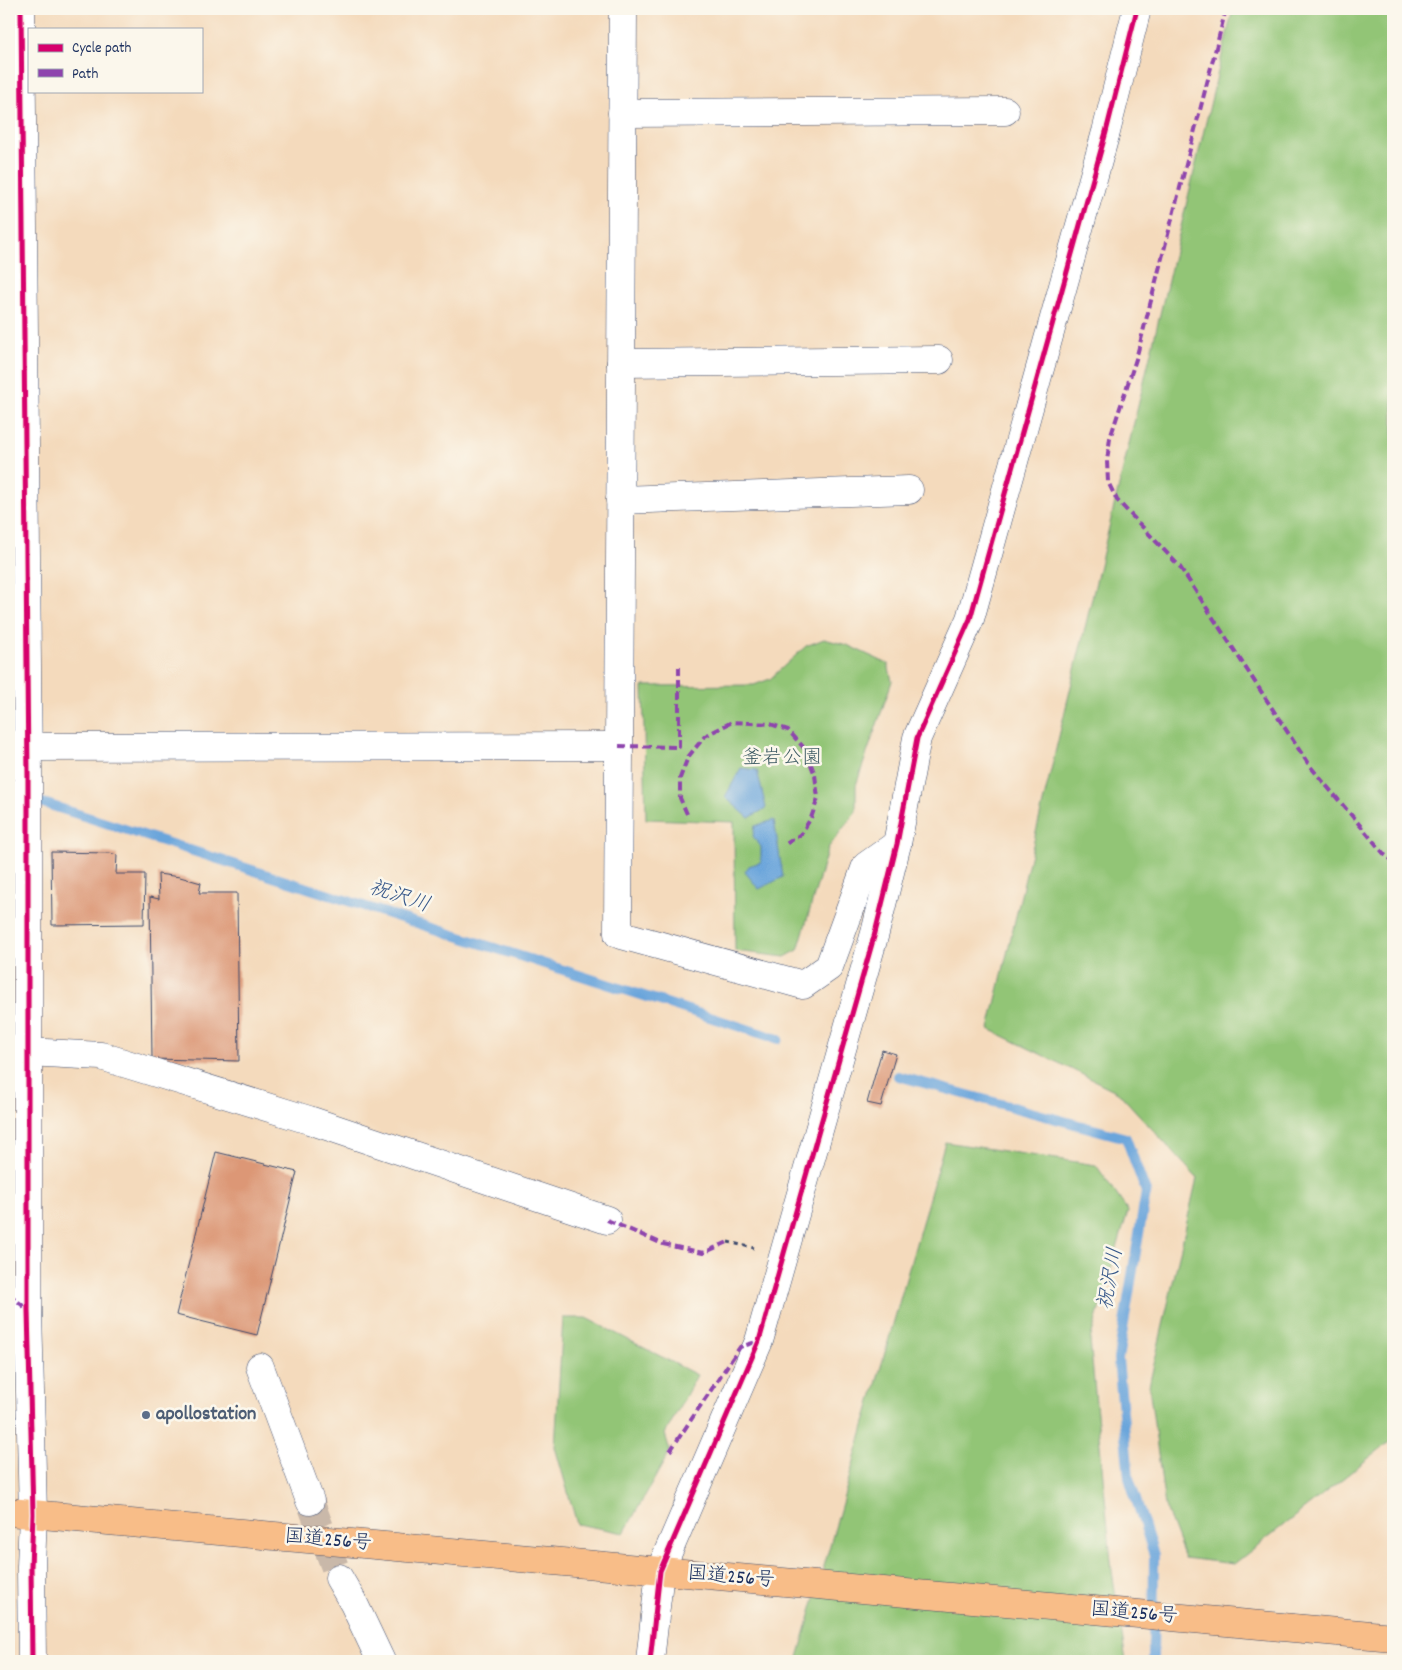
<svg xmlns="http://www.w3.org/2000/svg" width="1402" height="1670" viewBox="0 0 1402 1670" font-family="Dekko,'Klee One',sans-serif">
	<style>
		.green { fill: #92c576; stroke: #567a6a }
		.water { fill: #6ba5db; stroke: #436a9c }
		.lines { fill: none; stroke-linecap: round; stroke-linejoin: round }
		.stream { stroke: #6ba5db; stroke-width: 10 }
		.building { fill: #dc9776 }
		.minor-tunnel { stroke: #c9b8a9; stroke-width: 28; stroke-dasharray: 28 14; stroke-linecap: butt }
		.minor-casing { stroke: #3c496c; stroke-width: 29 }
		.highway-casing { stroke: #3c496c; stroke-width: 29 }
		.path { stroke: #3c496c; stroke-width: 3; stroke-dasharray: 4 4; stroke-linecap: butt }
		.minor { stroke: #fff; stroke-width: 28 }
		.highway { stroke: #f8bd88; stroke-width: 28 }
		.quiet { stroke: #8e44ad; stroke-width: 4; stroke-dasharray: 8 4; stroke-linecap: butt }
		.cycleway-casing { stroke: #fbf7ec; stroke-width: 8 }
		.cycleway { stroke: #d6006c; stroke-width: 5 }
		.service-dot { fill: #5c6f8a; stroke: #fbf7ec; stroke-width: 2 }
		.labels { text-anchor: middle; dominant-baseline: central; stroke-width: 5; stroke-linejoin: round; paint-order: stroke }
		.park-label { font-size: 20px; fill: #3f5c65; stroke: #fbf7ec }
		.service-label { font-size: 20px; font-weight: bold; fill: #4e5e75; stroke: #fbf7ec; text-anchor: start }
		.street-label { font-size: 20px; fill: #1b2f5e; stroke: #fbf7ec }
		.water-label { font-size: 21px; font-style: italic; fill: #37588a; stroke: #fbf7ec }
	</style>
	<rect width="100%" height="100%" fill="#fbf7ec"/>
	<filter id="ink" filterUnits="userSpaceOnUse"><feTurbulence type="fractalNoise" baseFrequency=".02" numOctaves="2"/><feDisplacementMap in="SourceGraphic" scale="10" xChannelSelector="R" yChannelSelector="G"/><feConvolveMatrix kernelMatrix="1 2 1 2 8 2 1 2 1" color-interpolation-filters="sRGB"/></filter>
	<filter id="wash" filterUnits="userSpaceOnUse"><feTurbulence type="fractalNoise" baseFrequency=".0096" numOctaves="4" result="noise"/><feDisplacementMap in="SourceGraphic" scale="20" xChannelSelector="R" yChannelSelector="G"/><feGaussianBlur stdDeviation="1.12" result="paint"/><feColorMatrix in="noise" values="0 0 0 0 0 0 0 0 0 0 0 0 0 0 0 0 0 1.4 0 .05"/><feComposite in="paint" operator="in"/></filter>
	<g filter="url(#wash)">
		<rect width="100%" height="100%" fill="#f4dabc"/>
		<g class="green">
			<polygon points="1233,9 1393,9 1393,1439 1234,1564 1185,1558 1165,1506 1149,1386 1197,1178 1118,1092 989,1029"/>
			<polygon points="824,639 847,645 888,664 892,681 856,785 856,811 828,848 798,950 785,957 735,951 734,822 646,819 643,686 754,685 770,679 806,646"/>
			<polygon points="945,1142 1096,1165 1128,1211 1090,1340 1112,1571 1126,1661 797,1661"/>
			<polygon points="563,1318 586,1318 697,1375 665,1434 670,1451 624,1533 577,1524 555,1447"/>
		</g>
		<g class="water">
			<polygon points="741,768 757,770 766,808 749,818 725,797"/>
			<polygon points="774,820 783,877 759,889 745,872 749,866 761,862 761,847 753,836 755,826"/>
		</g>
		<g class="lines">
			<g class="stream">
				<polyline points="9,792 778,1039"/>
				<polyline points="898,1076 1126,1138 1146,1192 1118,1359 1129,1478 1154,1555 1153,1661"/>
			</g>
		</g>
		<g id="blocks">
			<g class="building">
				<polygon points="51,852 110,853 117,855 116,874 145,874 144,924 52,925"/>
				<polygon points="158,874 180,877 201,883 199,893 237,893 239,1061 152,1059 150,897 159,899"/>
				<polygon points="882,1050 896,1054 881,1106 867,1103"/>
				<polygon points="216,1152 297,1172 257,1335 176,1315"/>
			</g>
		</g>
	</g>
	<g filter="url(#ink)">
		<use href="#blocks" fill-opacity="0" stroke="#3c496c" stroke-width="1"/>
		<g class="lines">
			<polyline class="minor-tunnel" points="310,1501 339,1578"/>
			<g class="minor-casing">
				<g id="minor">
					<polyline points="21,9 28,775 28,1310 33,1514 31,1567 32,1661"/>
					<polyline points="623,9 618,934 803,985 829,967 866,866 897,844"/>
					<polyline points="622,113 1005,111"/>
					<polyline points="621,363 939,360"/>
					<polyline points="620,500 909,490"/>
					<polyline points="27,747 619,746"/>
					<polyline points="10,1049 27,1052 101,1056 309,1120 607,1220"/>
					<polyline points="260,1367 310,1501"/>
					<polyline points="339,1578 354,1604 381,1661"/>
					<polyline points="650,1661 660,1571 759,1341 875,933 897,844 917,738 970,619 1106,132 1137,9"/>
				</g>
			</g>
			<g class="highway-casing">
				<polyline id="highway" points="9,1512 1393,1637"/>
			</g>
			<polyline class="path" points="728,1242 754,1248"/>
			<use href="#minor" class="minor"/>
			<use href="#highway" class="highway"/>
			<g class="quiet">
				<polyline points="1226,9 1136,359 1110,438 1107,461 1108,482 1117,500 1180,567 1309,765 1385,855 1393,861"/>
				<polyline points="619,746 679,747 679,667"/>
				<polyline points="687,814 680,798 680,778 688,757 705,736 732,722 770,724 788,730 805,749 815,775 818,798 811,818 801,834 786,844"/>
				<polyline points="607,1220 663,1244 703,1253 728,1242"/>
				<polyline points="9,1294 28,1310"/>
				<polyline points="670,1451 740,1347 759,1341"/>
			</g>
			<g class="cycleway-casing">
				<g id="cycleway">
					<polyline points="21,9 28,775 28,1310 33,1514 31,1567 32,1661"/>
					<polyline points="650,1661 660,1571 759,1341 875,933 897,844 917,738 970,619 1106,132 1137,9"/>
				</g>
			</g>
			<use href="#cycleway" class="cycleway"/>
		</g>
	</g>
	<circle class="service-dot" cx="146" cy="1415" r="5"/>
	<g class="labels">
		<g class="park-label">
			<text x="782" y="759">釜岩公園</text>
		</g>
		<g class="service-label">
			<text x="156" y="1415">apollostation</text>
		</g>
		<g class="street-label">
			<text transform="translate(328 1541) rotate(5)">国道256号</text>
			<text transform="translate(731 1578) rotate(5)">国道256号</text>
			<text transform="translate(1134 1614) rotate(5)">国道256号</text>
		</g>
		<g class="water-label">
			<text transform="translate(399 898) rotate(18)">祝沢川</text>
			<text transform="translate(1112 1279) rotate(-80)">祝沢川</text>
		</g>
	</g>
	<rect width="1402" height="1670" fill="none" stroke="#fbf7ec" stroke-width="30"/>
	<rect x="28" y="28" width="175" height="65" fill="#fbf7ec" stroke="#a1a7b3"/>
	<rect x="38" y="44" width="25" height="8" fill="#d6006c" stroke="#a1a7b3"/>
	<text x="72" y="52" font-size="15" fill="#1b2f5e">Cycle path</text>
	<rect x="38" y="69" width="25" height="8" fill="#8e44ad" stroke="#a1a7b3"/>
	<text x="72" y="78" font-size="15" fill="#1b2f5e">Path</text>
</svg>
